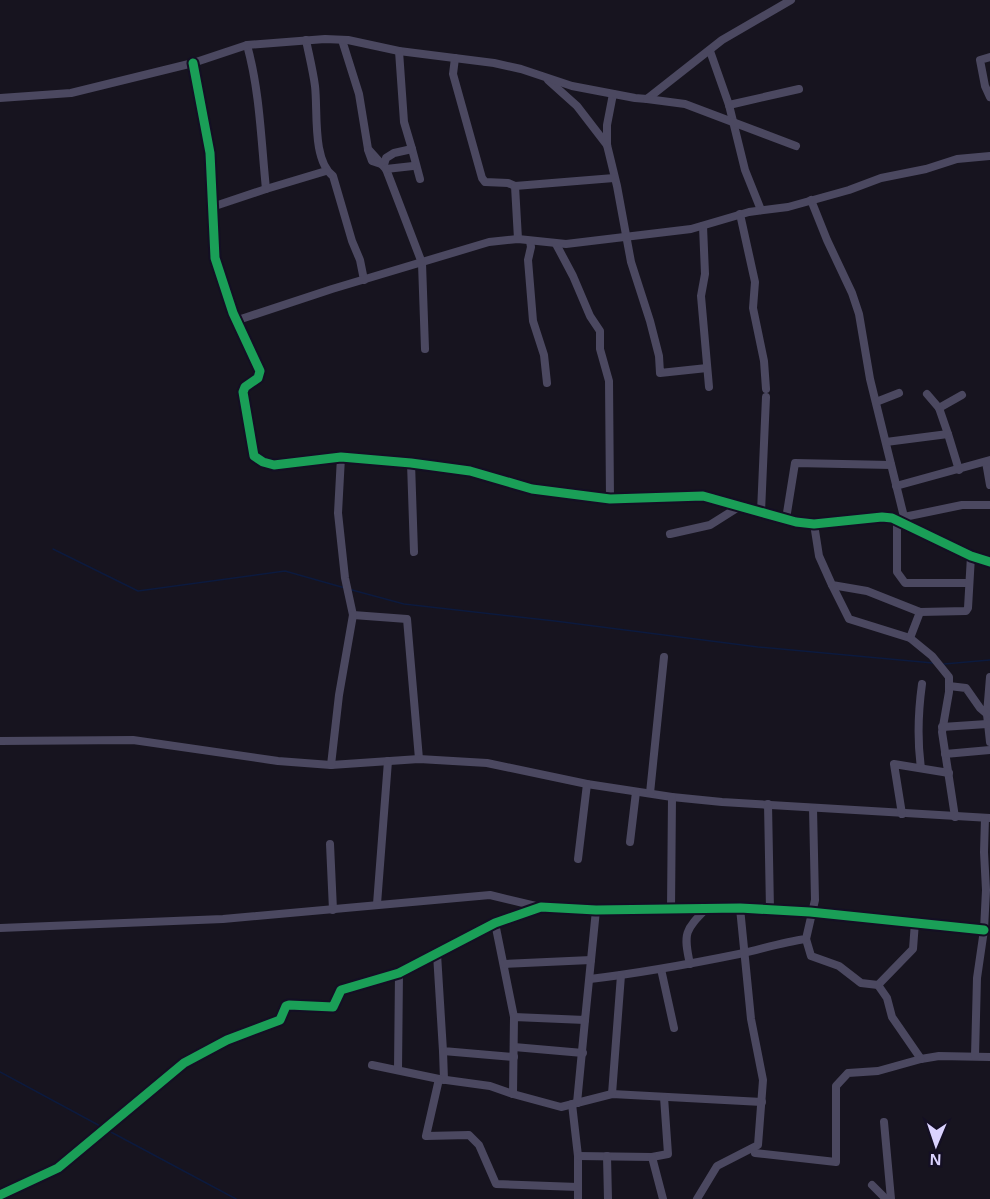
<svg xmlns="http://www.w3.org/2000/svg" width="990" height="1199" viewBox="0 0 990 1199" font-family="Helvetica,sans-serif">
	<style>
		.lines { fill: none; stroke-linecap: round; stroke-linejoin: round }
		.stream { stroke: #0c1a3e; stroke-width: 1.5 }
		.minor { stroke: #4b4860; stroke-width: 8 }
		.cycleway-casing { stroke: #140f24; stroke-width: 13 }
		.cycleway { stroke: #1a9f57; stroke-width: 9 }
	</style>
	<rect width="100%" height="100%" fill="#17141f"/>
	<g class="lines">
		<g class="stream">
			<polyline points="53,549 138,591 285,571 345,588"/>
			<polyline points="352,590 404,604 555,621 758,647 933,663"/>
			<polyline points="944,664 990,660"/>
			<polyline points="0,1072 102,1127"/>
			<polyline points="109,1131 236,1199"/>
		</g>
		<g class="minor">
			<path d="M306 40C309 55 313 71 315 86 318 111 312 160 333 176L352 241 360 260 364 280"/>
			<polyline points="342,40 359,94 368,149 386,169 422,263 425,349"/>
			<path d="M247 45C260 92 261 140 266 189"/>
			<polyline points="710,51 729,105 745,170 761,210"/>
			<polyline points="990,57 980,60 985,86 990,97"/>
			<polyline points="455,58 453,74 482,178 485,182 508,183 515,186 518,239"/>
			<polyline points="193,63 210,153 215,258 233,313 260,371 258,378 245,387 243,392 254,456 263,462 274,465 341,457 411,463 470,471 532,489 610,499 703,496 796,522 814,524 882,517 892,518 971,556 990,562"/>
			<polyline points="548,80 577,106 607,145"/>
			<polyline points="613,94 607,125 607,145 617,186 631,262 650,321 659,356 660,373 707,368"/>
			<polyline points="0,98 71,93 193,63 247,45 325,39 348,40 399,51 494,63 521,69 572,86 635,98 647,99 722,40 791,0"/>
			<polyline points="647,99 685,104 796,146"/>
			<polyline points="729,105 799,89"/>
			<polyline points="412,149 420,179"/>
			<polyline points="368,150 372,161 384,165 386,158 394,153 412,149 404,122 399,51"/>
			<polyline points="386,169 413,166"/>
			<polyline points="515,186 614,178"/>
			<polyline points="811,200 827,240 852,293 859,314 870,379 906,525"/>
			<polyline points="212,207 266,189 326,171"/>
			<polyline points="740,214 755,282 753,308 764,361 766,389"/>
			<polyline points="703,226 705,274 701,296 709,387"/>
			<polyline points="530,241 531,247 528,260 533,321 544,355 547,383"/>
			<polyline points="556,244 573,276 590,316 600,331 600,349 609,381 610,499"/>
			<polyline points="236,318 241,319 332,289 489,242 518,239 566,244 691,229 749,212 788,207 849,190 881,178 926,169 957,159 990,156"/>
			<polyline points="876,402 899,393"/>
			<polyline points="939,408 962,395"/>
			<polyline points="948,434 959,470"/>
			<polyline points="886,442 948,434 939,408 927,394"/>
			<polyline points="341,457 338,513 345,578 353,615 407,619 419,759"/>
			<polyline points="986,462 990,485"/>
			<polyline points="411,463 414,552"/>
			<polyline points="896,486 990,460"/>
			<polyline points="761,512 766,397"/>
			<polyline points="904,517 962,505 990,505"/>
			<polyline points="786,519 795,463 891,465"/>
			<polyline points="897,520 897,572 905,583 969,583"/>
			<polyline points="814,524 819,556 832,585 867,591 920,612 966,611 968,608 971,556"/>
			<polyline points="670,534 710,525 740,506"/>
			<polyline points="832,585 849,619 910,638 932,656 949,677 949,692 942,732 955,817"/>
			<polyline points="910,638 920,612"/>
			<polyline points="990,677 987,714 990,742"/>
			<polyline points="949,686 966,688 980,708 987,714"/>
			<polyline points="942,727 987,724"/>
			<polyline points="0,741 133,740 278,761 331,765 419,759 487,763 587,784 672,797 722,802 990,818"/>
			<polyline points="945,754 990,750"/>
			<polyline points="331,765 339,695 353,615"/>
			<path d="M921 768C917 739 918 713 922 684"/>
			<polyline points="650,793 664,657"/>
			<polyline points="768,804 770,910"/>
			<polyline points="902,814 894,764 949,773"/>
			<polyline points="630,842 636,792"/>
			<polyline points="330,844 333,910"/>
			<polyline points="578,859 587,784"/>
			<polyline points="377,904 388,761"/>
			<polyline points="671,909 672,797"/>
			<polyline points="915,922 913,949 878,985 887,998 892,1017 921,1059 939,1056 990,1057"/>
			<polyline points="495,923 514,1017"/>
			<polyline points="0,928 223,919 490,895 540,907"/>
			<polyline points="806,939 811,956 839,966 861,983 878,985"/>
			<polyline points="437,954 443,1051 514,1057"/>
			<polyline points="504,964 591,960"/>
			<path d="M690 964C683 933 685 930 707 908"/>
			<polyline points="661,969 674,1028"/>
			<path d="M590 979C640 973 690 964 739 954 762 949 783 942 806 939L815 900 813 808"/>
			<polyline points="514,1047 583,1053"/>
			<polyline points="443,1051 444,1080"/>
			<polyline points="975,1056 977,978 984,930 986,890 984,852 985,818"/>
			<polyline points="372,1065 439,1079 490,1086 513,1094 561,1107 612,1094 762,1102"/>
			<polyline points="398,1070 399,973"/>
			<polyline points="439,1079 426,1136 469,1135 479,1145 496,1184 578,1187"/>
			<polyline points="513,1094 514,1017 585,1020 596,910"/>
			<polyline points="612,1094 621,975"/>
			<polyline points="577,1103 585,1020"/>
			<polyline points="572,1104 578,1156 578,1199"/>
			<polyline points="884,1122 891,1199"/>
			<polyline points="755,1153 836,1162 836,1086 848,1073 878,1071 921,1059"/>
			<polyline points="578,1156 652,1157 668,1154 664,1097"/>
			<polyline points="607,1156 608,1199"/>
			<polyline points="652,1157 663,1199"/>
			<polyline points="872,1185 886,1199"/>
			<polyline points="0,1195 58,1168 184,1063 227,1040 280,1020 286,1006 289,1005 333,1007 341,990 399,973 495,923 541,907 596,910 740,908 810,912 984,930"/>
			<polyline points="697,1199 717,1166 758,1145 763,1080 751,1019 740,908"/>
		</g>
		<g class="cycleway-casing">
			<g id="cycleway">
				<polyline points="193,63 210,153 215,258 233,313 260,371 258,378 245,387 243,392 254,456 263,462 274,465 341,457 411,463 470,471 532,489 610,499 703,496 796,522 814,524 882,517 892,518 971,556 990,562"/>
				<polyline points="0,1195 58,1168 184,1063 227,1040 280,1020 286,1006 289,1005 333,1007 341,990 399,973 495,923 541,907 596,910 740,908 810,912 984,930"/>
			</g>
		</g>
		<use href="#cycleway" class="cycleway"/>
	</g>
	<g transform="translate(936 1145) rotate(182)" stroke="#140f24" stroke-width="4.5" paint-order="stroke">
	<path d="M0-4.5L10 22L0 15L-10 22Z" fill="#dad2fe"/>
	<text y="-9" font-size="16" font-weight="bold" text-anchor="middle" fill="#dad2fe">N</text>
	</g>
</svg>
